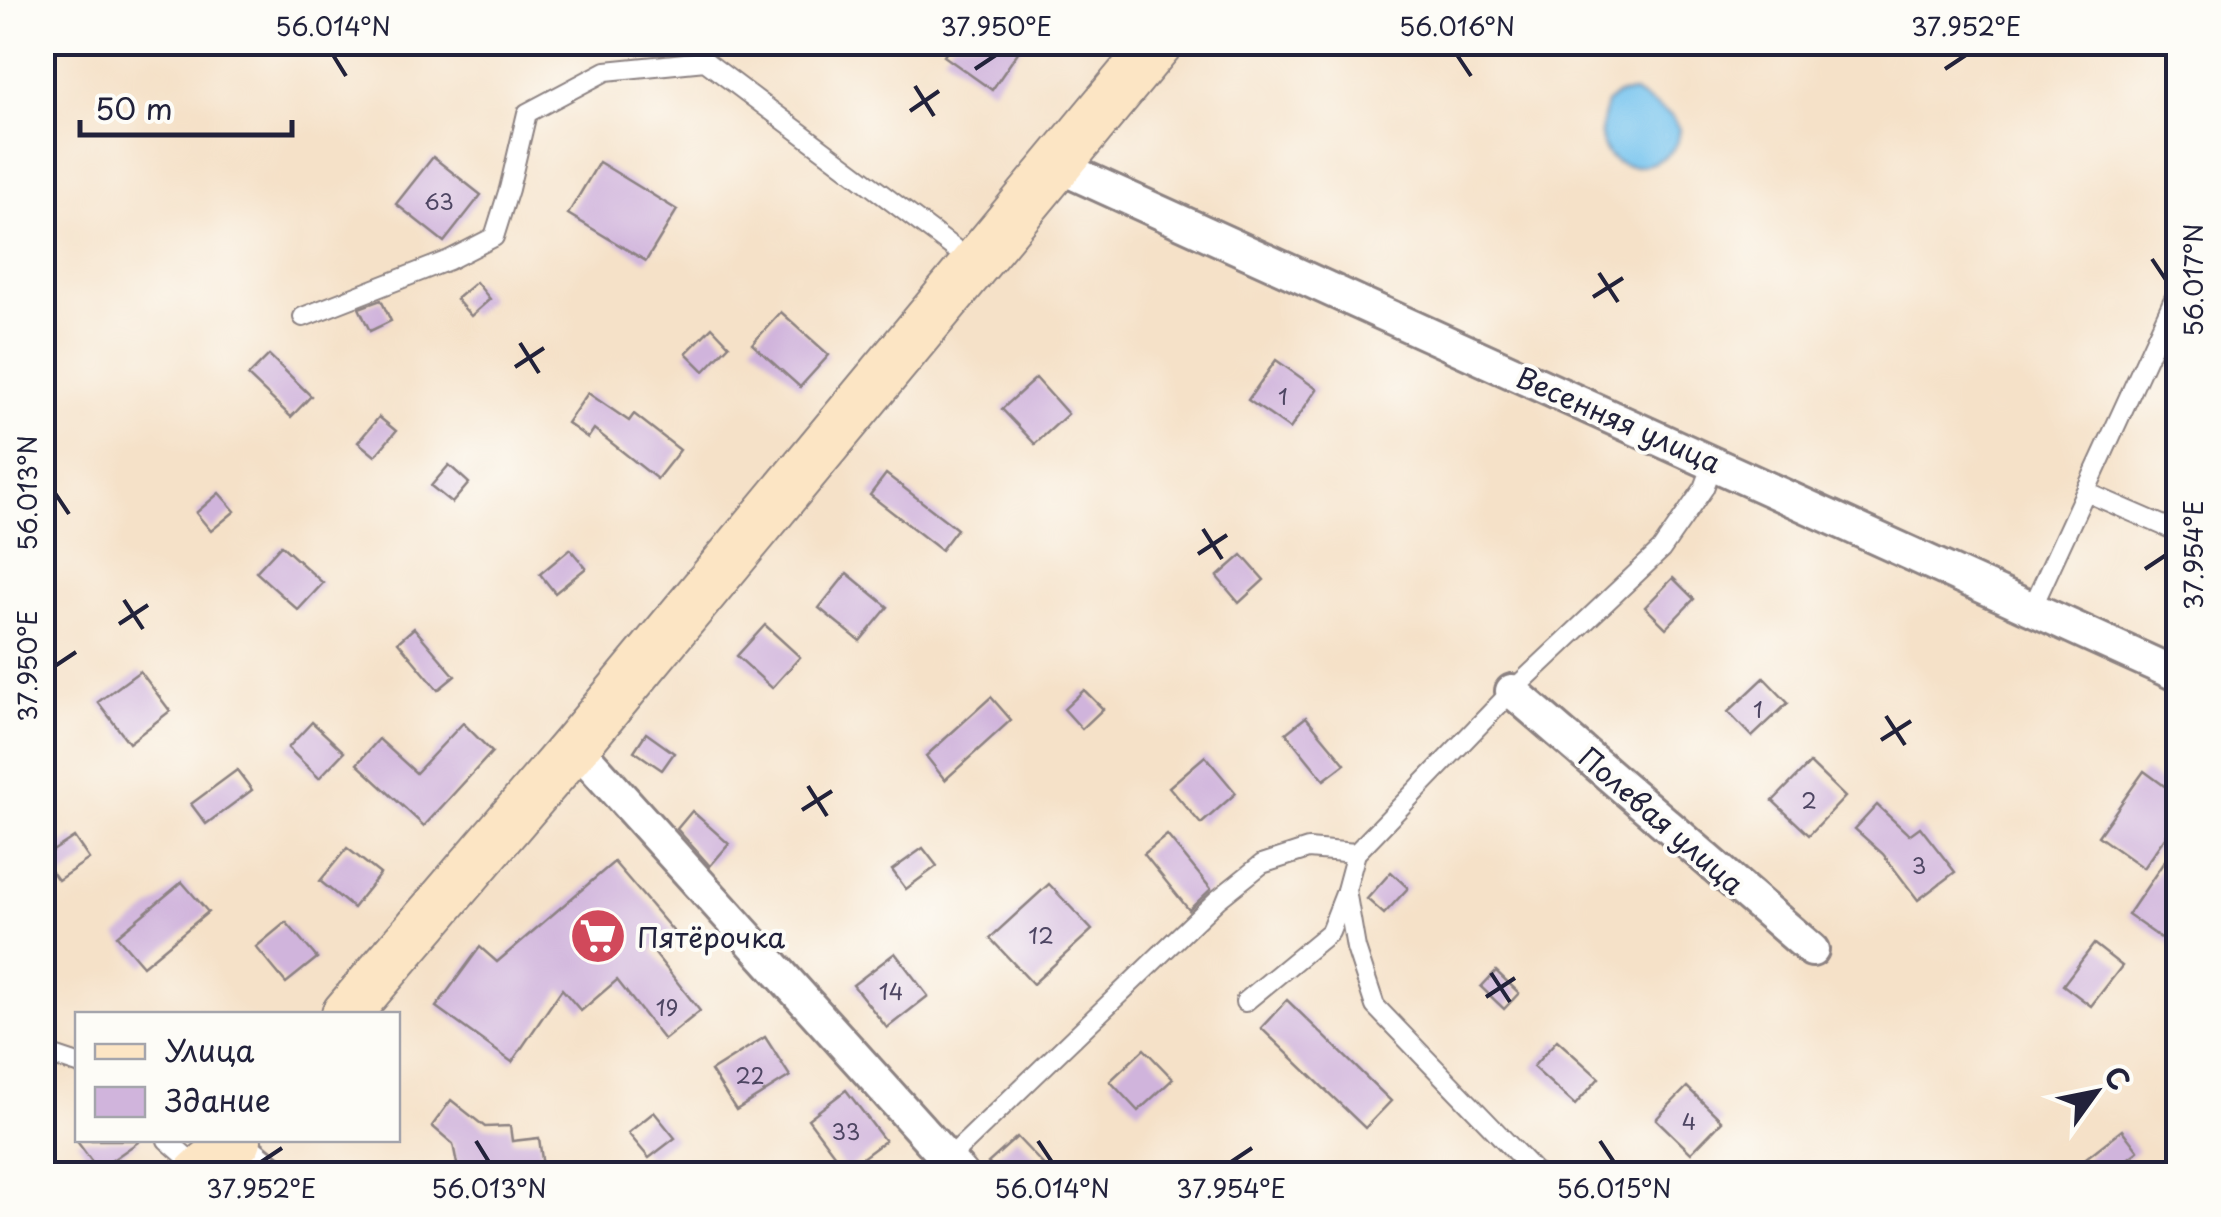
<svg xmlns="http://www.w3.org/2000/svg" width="2221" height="1217" viewBox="0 0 2221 1217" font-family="'Playpen Sans',sans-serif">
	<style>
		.water { fill: #73c2ee; stroke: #4a7294; stroke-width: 2.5 }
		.building { fill: #d0b4dc }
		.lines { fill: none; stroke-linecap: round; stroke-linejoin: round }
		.lane-casing { stroke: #8c8282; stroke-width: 22 }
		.street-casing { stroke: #8c8282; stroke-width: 38 }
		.secondary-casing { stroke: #8c8282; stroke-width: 52 }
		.lane { stroke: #fff; stroke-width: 18 }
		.street { stroke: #fff; stroke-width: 32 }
		.secondary { stroke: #fce5c4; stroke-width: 48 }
		.ticks { fill: none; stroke: #22223b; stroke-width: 4 }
		.labels { text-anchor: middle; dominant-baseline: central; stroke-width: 8; stroke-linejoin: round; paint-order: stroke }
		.number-label { font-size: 22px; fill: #4e4663 }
		.street-label { font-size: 28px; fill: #22223b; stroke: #fdfcf7 }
		.poi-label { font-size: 28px; fill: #22223b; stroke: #fdfcf7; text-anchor: start }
		.neatline { fill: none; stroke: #22223b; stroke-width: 4 }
		.ticks-label { font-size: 25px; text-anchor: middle; fill: #22223b }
	</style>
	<rect width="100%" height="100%" fill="#fdfcf7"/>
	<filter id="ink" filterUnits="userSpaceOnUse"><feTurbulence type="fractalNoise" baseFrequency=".01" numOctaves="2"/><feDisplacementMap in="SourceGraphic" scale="20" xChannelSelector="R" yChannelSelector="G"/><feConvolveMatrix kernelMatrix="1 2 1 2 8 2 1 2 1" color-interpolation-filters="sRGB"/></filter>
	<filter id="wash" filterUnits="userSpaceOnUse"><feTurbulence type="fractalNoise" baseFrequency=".0048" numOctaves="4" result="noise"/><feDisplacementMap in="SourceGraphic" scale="40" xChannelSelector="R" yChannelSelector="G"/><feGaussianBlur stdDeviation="2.25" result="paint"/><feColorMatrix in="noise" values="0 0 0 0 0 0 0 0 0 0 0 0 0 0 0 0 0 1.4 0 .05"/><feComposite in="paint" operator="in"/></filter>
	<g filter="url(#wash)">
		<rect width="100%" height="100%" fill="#f5e1c8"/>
		<path class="water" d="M1634 93 1672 116 1680 129C1679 134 1679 140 1676 145 1657 173 1605 176 1601 136 1600 127 1605 113 1606 104L1618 94Z"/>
		<g id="blocks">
			<g class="building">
				<polygon points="953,42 1025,42 992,90 944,56"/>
				<polygon points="433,157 481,195 444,242 396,204"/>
				<polygon points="599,162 677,210 646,261 568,214"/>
				<polygon points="476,282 490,299 471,316 456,299"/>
				<polygon points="381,300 391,321 370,331 359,308"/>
				<polygon points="781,312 829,355 800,387 752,344"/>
				<polygon points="712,327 729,345 704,371 686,353"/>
				<polygon points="269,355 311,396 291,417 248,376"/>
				<polygon points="1276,360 1317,389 1290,429 1248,400"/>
				<polygon points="1036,378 1068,414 1035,444 1002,409"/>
				<polygon points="588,393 629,421 634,414 680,450 657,479 594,429 588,438 567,423"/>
				<polygon points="379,417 396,431 375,456 358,442"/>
				<polygon points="449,465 469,483 452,503 431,486"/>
				<polygon points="886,474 957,529 941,550 870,495"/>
				<polygon points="219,493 235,511 211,531 196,513"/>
				<polygon points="281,545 323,583 298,610 256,572"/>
				<polygon points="570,549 586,568 555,593 540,574"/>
				<polygon points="1242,555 1264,580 1239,603 1217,577"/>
				<polygon points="847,573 888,607 860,641 819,608"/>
				<polygon points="1673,578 1694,599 1666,628 1645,607"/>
				<polygon points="765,625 800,657 772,688 737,656"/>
				<polygon points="414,628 455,676 438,690 398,642"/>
				<polygon points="140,671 170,711 129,743 98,702"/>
				<polygon points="1764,678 1788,703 1752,737 1728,712"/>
				<polygon points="1084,690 1103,709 1082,729 1064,709"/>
				<polygon points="991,697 1011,720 945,780 926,756"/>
				<polygon points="1306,717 1345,764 1324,780 1286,733"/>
				<polygon points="312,722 344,752 319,778 288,748"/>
				<polygon points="463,723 492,752 424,826 357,764 379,739 416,773"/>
				<polygon points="646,733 674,753 662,770 634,751"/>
				<polygon points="1205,756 1236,793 1201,824 1169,787"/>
				<polygon points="1810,763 1845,797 1809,835 1773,801"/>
				<polygon points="237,770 252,790 206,824 191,804"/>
				<polygon points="2144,771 2178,796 2178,819 2143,868 2098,836"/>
				<polygon points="1877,805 1909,835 1920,827 1955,872 1918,900 1883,854 1855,829"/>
				<polygon points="692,811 729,844 710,866 677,829"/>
				<polygon points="1167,835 1211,889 1189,910 1144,854"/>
				<polygon points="74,837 89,859 58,880 42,858"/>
				<polygon points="2178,841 2178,950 2128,915"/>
				<polygon points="347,848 380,874 353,908 320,881"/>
				<polygon points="923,848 937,866 906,889 892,870"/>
				<polygon points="614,862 674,932 652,950 700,1011 664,1040 617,980 581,1011 562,989 512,1062 436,1007 480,947 497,962"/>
				<polygon points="1391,872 1408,888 1384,914 1367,899"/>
				<polygon points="182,882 208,912 143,966 117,936"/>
				<polygon points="1049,884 1092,930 1033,984 990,938"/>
				<polygon points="286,922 317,958 286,983 256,947"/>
				<polygon points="2094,944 2122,966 2091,1006 2063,985"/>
				<polygon points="895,953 928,996 887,1028 853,985"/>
				<polygon points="1496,971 1519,993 1504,1009 1481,987"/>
				<polygon points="1287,1000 1391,1101 1365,1128 1261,1028"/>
				<polygon points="765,1037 790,1076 736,1110 711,1071"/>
				<polygon points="1557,1040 1599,1078 1575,1105 1533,1067"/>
				<polygon points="1144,1049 1173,1079 1138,1111 1110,1081"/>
				<polygon points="1687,1087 1722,1121 1691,1153 1656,1119"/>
				<polygon points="846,1090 885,1141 846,1170 808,1119"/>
				<polygon points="451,1100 485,1127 510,1126 512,1141 539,1138 544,1174 459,1174 453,1144 432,1126"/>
				<polygon points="654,1112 675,1138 649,1158 628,1133"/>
				<polygon points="2122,1130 2138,1151 2108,1174 2099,1174 2086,1158"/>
				<polygon points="1017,1137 1052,1174 999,1174 988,1163"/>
				<polygon points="76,1140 141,1140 98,1170"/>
			</g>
		</g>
	</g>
	<g filter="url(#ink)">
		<use href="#blocks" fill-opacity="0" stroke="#8c8282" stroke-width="2.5"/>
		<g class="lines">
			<g class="lane-casing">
				<g id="lane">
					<polyline points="303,317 449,260 494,237 509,189 527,113 606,71 705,61 975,264"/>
					<polyline points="2086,492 2178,532"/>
					<polyline points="2032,608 2178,290"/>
					<polyline points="1245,1002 1330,932 1346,891"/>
					<polyline points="42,1052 78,1064"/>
					<polyline points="167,1140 200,1169"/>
					<polyline points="949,1158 1217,900 1262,864 1308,849 1356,853"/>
					<polyline points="1537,1174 1375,1006 1356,948 1346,890 1356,853 1512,691 1661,550 1704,488 1714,462"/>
				</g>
			</g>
			<g class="street-casing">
				<g id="street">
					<polyline points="1058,166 2178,675"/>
					<polyline points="1512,691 1812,950"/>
					<polyline points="575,746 961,1174"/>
					<polyline points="235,1143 273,1174"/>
				</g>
			</g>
			<g class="secondary-casing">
				<g id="secondary">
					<polyline points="346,1014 575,746 1159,42"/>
					<polyline points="198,1174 237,1140"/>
				</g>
			</g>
			<use href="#lane" class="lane"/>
			<use href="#street" class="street"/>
			<use href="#secondary" class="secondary"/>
		</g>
	</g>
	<path class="ticks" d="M333 55 346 76M1457 55 1471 76M975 69 996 55M1945 69 1966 55M915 86 934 116M910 111 939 91M2152 259 2166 280M1599 273 1618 302M1593 297 1623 278M520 343 539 373M515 367 544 348M55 493 69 514M1203 529 1222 559M1198 554 1227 535M2145 569 2166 555M124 600 143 629M119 624 148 605M55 666 76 652M1886 716 1905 745M1881 740 1911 721M808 786 827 816M802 810 832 791M1491 973 1510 1002M1486 997 1515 978M476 1141 489 1162M1038 1141 1052 1162M1600 1141 1614 1162M261 1162 282 1148M1231 1162 1252 1148"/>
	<defs>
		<g id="supermarket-disc" transform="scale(2.875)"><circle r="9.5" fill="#d1495b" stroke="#fdfcf7"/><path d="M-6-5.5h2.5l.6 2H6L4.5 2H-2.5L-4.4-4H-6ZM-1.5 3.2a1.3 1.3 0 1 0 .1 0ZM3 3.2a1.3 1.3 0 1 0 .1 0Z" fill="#fff"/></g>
	</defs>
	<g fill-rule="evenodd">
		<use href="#supermarket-disc" x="598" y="936"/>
	</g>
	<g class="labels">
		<g class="number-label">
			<text x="439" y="200">63</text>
			<text x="1283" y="395">1</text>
			<text x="1758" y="708">1</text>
			<text x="1809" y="799">2</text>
			<text x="1919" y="864">3</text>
			<text x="1041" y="934">12</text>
			<text x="891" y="990">14</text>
			<text x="667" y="1006">19</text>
			<text x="750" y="1074">22</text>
			<text x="1689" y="1120">4</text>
			<text x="846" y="1130">33</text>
		</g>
		<g class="street-label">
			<text transform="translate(1619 419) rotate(24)">Весенняя улица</text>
			<text transform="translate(1662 820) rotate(41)">Полевая улица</text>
		</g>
		<g class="poi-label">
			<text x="637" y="936">Пятёрочка</text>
		</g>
	</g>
	<rect width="2221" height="1217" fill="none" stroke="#fdfcf7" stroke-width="110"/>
	<rect x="75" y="1012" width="325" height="130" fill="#fdfcf7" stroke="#a5a5ac" stroke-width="2.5"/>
	<rect x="95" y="1044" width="50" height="15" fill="#fce5c4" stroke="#a5a5ac" stroke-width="2.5"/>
	<text x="165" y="1062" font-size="30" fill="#22223b">Улица</text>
	<rect x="95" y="1087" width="50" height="30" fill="#d0b4dc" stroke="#a5a5ac" stroke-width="2.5"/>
	<text x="165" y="1112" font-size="30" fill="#22223b">Здание</text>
	<g transform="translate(2096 1092) rotate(57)" stroke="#fdfcf7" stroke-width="8" paint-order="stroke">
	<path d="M0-8L18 38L0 25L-18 38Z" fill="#22223b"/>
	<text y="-15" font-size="28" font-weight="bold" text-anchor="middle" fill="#22223b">С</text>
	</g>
	<path d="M80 120v15h212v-15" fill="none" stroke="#22223b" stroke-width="5"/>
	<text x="95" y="120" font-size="30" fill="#22223b" stroke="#fdfcf7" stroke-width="8" paint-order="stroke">50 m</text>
	<rect x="55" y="55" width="2111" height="1107" class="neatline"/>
	<g class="ticks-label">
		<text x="333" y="36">56.014°N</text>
		<text x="996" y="36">37.950°E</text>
		<text x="1457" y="36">56.016°N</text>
		<text x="1966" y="36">37.952°E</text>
		<text transform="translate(2194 280) rotate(-90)" y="9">56.017°N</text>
		<text transform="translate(28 493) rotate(-90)" y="9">56.013°N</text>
		<text transform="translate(2194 555) rotate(-90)" y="9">37.954°E</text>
		<text transform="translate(28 666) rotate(-90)" y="9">37.950°E</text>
		<text x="261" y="1198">37.952°E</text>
		<text x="489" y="1198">56.013°N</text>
		<text x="1052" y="1198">56.014°N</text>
		<text x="1231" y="1198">37.954°E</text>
		<text x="1614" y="1198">56.015°N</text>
	</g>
</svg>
